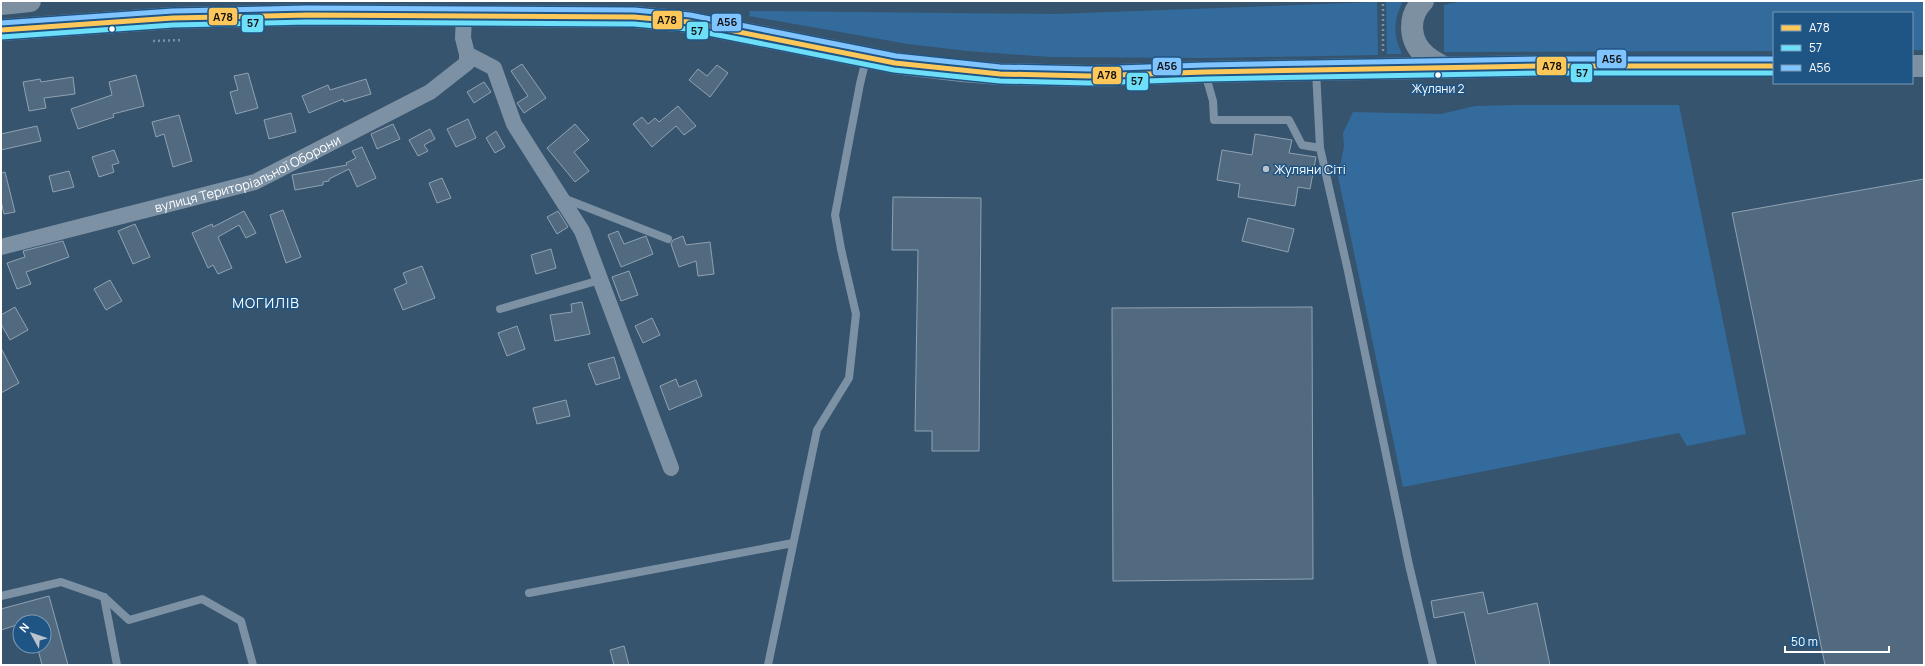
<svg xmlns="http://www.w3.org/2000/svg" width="1925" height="666" viewBox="0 0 1925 666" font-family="Manrope,sans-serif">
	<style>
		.green { fill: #336b9c }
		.building { fill: #526a7f; stroke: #90a2b2 }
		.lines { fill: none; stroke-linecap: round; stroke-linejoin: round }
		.path { stroke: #7d91a4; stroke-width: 2.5; stroke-dasharray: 2 3; stroke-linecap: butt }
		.service { stroke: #7d91a4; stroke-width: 8 }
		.minor { stroke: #7d91a4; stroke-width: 16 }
		.trunk { stroke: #7c90a2; stroke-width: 22 }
		.bus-1-casing { stroke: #1f5585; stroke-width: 8 }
		.bus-2-casing { stroke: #1f5585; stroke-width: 8 }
		.bus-3-casing { stroke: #1f5585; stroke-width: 8 }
		.bus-1 { stroke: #fdc75a; stroke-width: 5 }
		.bus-2 { stroke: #6ddff8; stroke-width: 5 }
		.bus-3 { stroke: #80c4ff; stroke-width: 5 }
		.bus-dot { fill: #fff; stroke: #1f5585; stroke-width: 1.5 }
		.poi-dot { fill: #b9c3cc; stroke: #1f5585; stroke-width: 1.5 }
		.labels { text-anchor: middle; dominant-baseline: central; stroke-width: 3; stroke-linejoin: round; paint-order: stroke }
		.bus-label { font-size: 12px; fill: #fff; stroke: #1f5585 }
		.poi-label { font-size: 13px; fill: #fff; stroke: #1f5585; text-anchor: start }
		.street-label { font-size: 13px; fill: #fff; stroke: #1f5585 }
		.neighbourhood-label { font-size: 14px; letter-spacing: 1px; fill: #fff; stroke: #1f5585 }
		.line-badge { stroke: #1f5585; stroke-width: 1.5 }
		.pale-badge-label { font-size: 11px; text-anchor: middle; font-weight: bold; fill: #111 }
	</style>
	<rect width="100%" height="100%" fill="#36546e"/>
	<g class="green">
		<path d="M1403 1C1393 20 1393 35 1402 54H1387L1386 2Z"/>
		<polygon points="1924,1 1924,50 1912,50 1912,13 1774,13 1774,51 1444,52 1444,5 1458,2"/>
		<polygon points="1377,2 1378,55 1206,58 1050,57 967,51 908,44 749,16 750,11 1055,14"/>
		<polygon points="1516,105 1679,105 1746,434 1687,446 1679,433 1403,487 1338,176 1344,147 1343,133 1353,112 1441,114 1475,106"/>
	</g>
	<g class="building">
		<polygon points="522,64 546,98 524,113 517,103 528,96 511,71"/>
		<polygon points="717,65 728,73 710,97 689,80 698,69 707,76"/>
		<polygon points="248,73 258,108 236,114 230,92 238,90 234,76"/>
		<polygon points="136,75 144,106 113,114 114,117 78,129 71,109 112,95 109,82"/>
		<polygon points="73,77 75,94 44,98 46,108 29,111 23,82 40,79 41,82"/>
		<polygon points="366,79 371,94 344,102 343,99 309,113 302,96 328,85 330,90"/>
		<polygon points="484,82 491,92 474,103 467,92"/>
		<polygon points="678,106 696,126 684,135 676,126 652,147 633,124 642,117 648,124 655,118 659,122"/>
		<polygon points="291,113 296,132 269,139 264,120"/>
		<polygon points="179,115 192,161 173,167 164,134 156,137 152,122"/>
		<polygon points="468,119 476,138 456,147 447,129"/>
		<polygon points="393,124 400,139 377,149 371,134"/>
		<polygon points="575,124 589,140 574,152 589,171 575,182 547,148"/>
		<polygon points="37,126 41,141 1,150 1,134"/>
		<polygon points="430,129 435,139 424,145 428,151 418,156 409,140"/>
		<polygon points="496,131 505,147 495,153 486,138"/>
		<polygon points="1255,134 1292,140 1289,153 1316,157 1310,189 1298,187 1295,206 1238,197 1240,184 1217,180 1222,150 1252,155"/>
		<polygon points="362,147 376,178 357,187 349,169 329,179 329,181 323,182 323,185 295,190 292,175 347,165 346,163 356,158 352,151"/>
		<polygon points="114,150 119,163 112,165 114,172 99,177 92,157"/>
		<polygon points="69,171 74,187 53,192 49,176"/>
		<polygon points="5,172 15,212 4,214 1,201 1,173"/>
		<polygon points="442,178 451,198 437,203 429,183"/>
		<polygon points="1924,179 1924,665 1825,665 1732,213"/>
		<polygon points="893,197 981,198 979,451 932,451 932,431 915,431 918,250 892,250"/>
		<polygon points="283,210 301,257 286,263 270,215"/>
		<polygon points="244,211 256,233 246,238 239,225 218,237 232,268 218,274 213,265 208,268 192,233 212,224 213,227"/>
		<polygon points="558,211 568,227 557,234 547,217"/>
		<polygon points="1248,218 1294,229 1288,252 1242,241"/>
		<polygon points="135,224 150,257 133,264 118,231"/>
		<polygon points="618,231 624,244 646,236 653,254 621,267 608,235"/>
		<polygon points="683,236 686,245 710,242 714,274 698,276 696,261 679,267 671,244 673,240"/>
		<polygon points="63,241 69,257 26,272 31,284 17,289 7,263 25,257 23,251"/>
		<polygon points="551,249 556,268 536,274 531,255"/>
		<polygon points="422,266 435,298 403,310 394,289 407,283 403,273"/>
		<polygon points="629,271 638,295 621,301 612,277"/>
		<polygon points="110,280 122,301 106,310 94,289"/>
		<polygon points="582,302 590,334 555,341 550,315 572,312 571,304"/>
		<polygon points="15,307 28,330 10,340 1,324 1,315"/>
		<polygon points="1312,307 1313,579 1113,581 1112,308"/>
		<polygon points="652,318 660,335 643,343 635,326"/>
		<polygon points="517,326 525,349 507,356 498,333"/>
		<polygon points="1,348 19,383 1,393"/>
		<polygon points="614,357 620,378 596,385 588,364"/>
		<polygon points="676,379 679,387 696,380 702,396 669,410 660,386"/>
		<polygon points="566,400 570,416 537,424 533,408"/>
		<polygon points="1483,592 1488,614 1537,603 1550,665 1476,665 1464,612 1434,618 1431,601"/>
		<polygon points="49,596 68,665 42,665 37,646 44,646 44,622 20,622 20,624 1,630 1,609"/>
		<polygon points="624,646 629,665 614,665 610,650"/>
	</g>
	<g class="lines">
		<g class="path">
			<polyline points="1383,4 1383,52"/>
			<polyline points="153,41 183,40"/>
		</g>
		<g class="service">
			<polyline points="1316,71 1320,148 1348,271 1409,565 1433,665"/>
			<polyline points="1205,73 1213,101 1214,120 1289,120 1302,145 1320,148"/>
			<polyline points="563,198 668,239"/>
			<polyline points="500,309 600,280"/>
			<polyline points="529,593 793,543"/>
			<polyline points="1,596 61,582 104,597 129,620 202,599 241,621 253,665"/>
			<polyline points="104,597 117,665"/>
			<polyline points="768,665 817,430 849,378 856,314 841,249 835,215 860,84 866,59"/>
		</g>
		<g class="minor">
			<polyline points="467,54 494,68 514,124 582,231 671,468"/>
			<path id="s1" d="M1 247 255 182 430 92 467 63V54L463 38 464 16"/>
		</g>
		<g class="trunk">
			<path d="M1423 1C1407 17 1409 42 1426 56 1432 61 1439 64 1445 68"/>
			<polyline points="1,4 30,1"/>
			<polyline points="1,30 173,18 308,15 634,17 689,22 895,63 962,71 1000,74 1089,76 1205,72 1541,66 1774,66"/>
			<polyline points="1912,66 1924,66"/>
		</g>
		<g class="bus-1-casing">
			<polyline id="bus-1" points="1,30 173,18 308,15 634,17 689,22 895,63 1000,74 1089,76 1205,72 1541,66 1774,66"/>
		</g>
		<g class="bus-2-casing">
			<polyline id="bus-2" points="1,37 173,25 308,22 634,24 688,29 894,70 1000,81 1089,83 1205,79 1541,73 1774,73"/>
		</g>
		<g class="bus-3-casing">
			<polyline id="bus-3" points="1,23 173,11 308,8 634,10 690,15 896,56 1000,67 1089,69 1205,65 1541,59 1774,59"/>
		</g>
		<use href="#bus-1" class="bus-1"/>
		<use href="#bus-2" class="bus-2"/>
		<use href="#bus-3" class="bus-3"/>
	</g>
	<g class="bus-dot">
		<circle cx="112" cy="29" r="3.5"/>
		<circle cx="1438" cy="75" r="3.5"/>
	</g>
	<circle class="poi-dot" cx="1266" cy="169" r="4"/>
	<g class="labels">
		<g class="bus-label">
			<text x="1438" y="88">Жуляни 2</text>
		</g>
		<g class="poi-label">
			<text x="1274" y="169">Жуляни Сіті</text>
		</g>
		<g class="street-label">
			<text stroke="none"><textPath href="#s1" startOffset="258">вулиця Територіальної Оборони</textPath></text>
		</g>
		<g class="neighbourhood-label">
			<text x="266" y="302">МОГИЛІВ</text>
		</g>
	</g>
	<g class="line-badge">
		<rect x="208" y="7" width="30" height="19" rx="4" fill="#fdc75a"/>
		<rect x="652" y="10" width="31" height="20" rx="4" fill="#fdc75a"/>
		<rect x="711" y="13" width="31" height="19" rx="4" fill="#80c4ff"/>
		<rect x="241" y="14" width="23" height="19" rx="4" fill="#6ddff8"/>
		<rect x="686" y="21" width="23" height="19" rx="4" fill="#6ddff8"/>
		<rect x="1596" y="49" width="31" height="20" rx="4" fill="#80c4ff"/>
		<rect x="1536" y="56" width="31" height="20" rx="4" fill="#fdc75a"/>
		<rect x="1152" y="57" width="30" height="19" rx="4" fill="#80c4ff"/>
		<rect x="1570" y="63" width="23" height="20" rx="4" fill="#6ddff8"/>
		<rect x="1092" y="66" width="30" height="19" rx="4" fill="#fdc75a"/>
		<rect x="1126" y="72" width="23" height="19" rx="4" fill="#6ddff8"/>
	</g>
	<g class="pale-badge-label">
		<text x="223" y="21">А78</text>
		<text x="667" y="24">А78</text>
		<text x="727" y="26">A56</text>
		<text x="253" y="27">57</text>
		<text x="697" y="35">57</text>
		<text x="1612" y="63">A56</text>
		<text x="1552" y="70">А78</text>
		<text x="1167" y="70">A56</text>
		<text x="1582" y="77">57</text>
		<text x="1107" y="79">А78</text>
		<text x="1137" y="85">57</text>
	</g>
	<rect width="1925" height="666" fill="none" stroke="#ffffff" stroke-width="4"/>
	<rect x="1773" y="12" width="140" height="72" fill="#1f5585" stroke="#7999b6"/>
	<rect x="1781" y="25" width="20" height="6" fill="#fdc75a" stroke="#7999b6"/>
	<text x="1809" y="32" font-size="12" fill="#ffffff">А78</text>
	<rect x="1781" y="45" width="20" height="6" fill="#6ddff8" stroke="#7999b6"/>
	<text x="1809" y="52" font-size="12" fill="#ffffff">57</text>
	<rect x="1781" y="65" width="20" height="6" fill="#80c4ff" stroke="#7999b6"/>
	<text x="1809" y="72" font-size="12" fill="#ffffff">A56</text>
	<g transform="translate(32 634) rotate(310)"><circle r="19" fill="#1f5585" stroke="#7999b6"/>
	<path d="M0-3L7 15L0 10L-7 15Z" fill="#b9c3cc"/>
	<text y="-6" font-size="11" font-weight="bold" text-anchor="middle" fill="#ffffff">N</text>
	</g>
	<path d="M1785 646v6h104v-6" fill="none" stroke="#ffffff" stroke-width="2"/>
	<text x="1791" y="646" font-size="12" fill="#ffffff" stroke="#1f5585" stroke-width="3" paint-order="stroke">50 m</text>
</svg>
